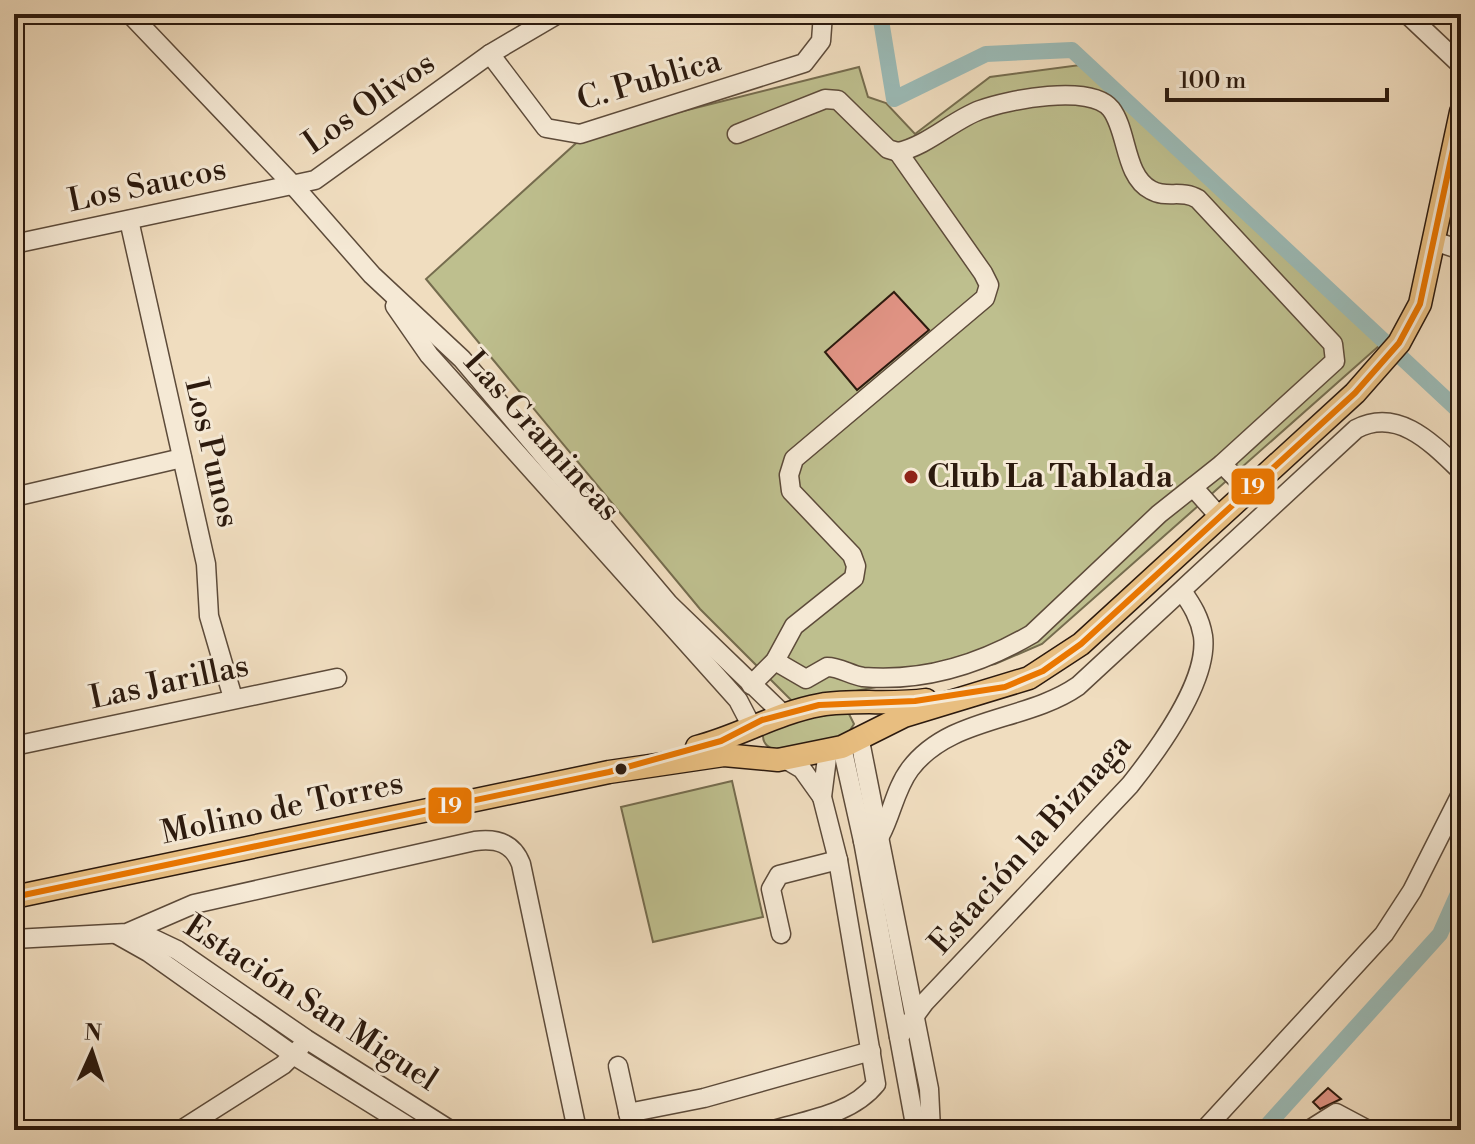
<svg xmlns="http://www.w3.org/2000/svg" width="1475" height="1144" viewBox="0 0 1475 1144" font-family="'Libre Bodoni',serif">
	<style>
		.green { fill: #bebf8e; stroke: #756c4e; stroke-width: 2 }
		.lines { fill: none; stroke-linecap: round; stroke-linejoin: round }
		.canal { stroke: #9bbbb7; stroke-width: 16 }
		.building { fill: #e09384; stroke: #2c1a0e; stroke-width: 2 }
		.minor-casing { stroke: #5d4b3a; stroke-width: 21 }
		.major-casing { stroke: #2c1a0e; stroke-width: 25 }
		.minor { stroke: #f5e9d5; stroke-width: 18 }
		.major { stroke: #e8be80; stroke-width: 22 }
		.bus-1-casing { stroke: #f5e9d5; stroke-width: 12 }
		.bus-1 { stroke: #ea7701; stroke-width: 6 }
		.poi-dot { fill: #8f2418; stroke: #f5e9d5; stroke-width: 3 }
		.bus-dot { fill: #2c1a0e; stroke: #f5e9d5; stroke-width: 3 }
		.labels { text-anchor: middle; dominant-baseline: central; stroke-width: 6; stroke-linejoin: round; paint-order: stroke }
		.street-label { font-size: 32px; fill: #2c1a0e; stroke: #f5e9d5 }
		.poi-label { font-size: 32px; font-weight: bold; fill: #2c1a0e; stroke: #f5e9d5; text-anchor: start }
		.line-badge { stroke: #f5e9d5; stroke-width: 3 }
		.badge-label { font-size: 22px; text-anchor: middle; font-weight: bold; fill: #fff }
	</style>
	<rect width="100%" height="100%" fill="#f0ddbf"/>
	<filter id="stains"><feTurbulence type="fractalNoise" baseFrequency=".0025" numOctaves="4"/><feColorMatrix values="0 0 0 0 .2 0 0 0 0 .09 0 0 0 0 .02 0 0 0 .5 -.17"/></filter>
	<radialGradient id="worn" r=".72"><stop offset=".6" stop-color="#630" stop-opacity="0"/><stop offset="1" stop-color="#630" stop-opacity=".3"/></radialGradient>
	<g class="green">
		<polygon points="1080,65 1221,192 1380,345 1042,644 995,664 794,703 700,609 426,279 584,136 859,67 868,97 886,103 915,134 990,77"/>
		<path d="M848 712 854 724 847 735 779 750C769 749 762 745 763 733L772 723Z"/>
		<polygon points="732,781 763,917 653,942 621,807"/>
	</g>
	<g class="lines">
		<g class="canal">
			<polyline points="880,14 894,99 986,54 1072,50 1461,413"/>
			<polyline points="1263,1130 1440,934 1461,887"/>
		</g>
	</g>
	<g class="building">
		<polygon points="894,292 929,330 857,390 825,352"/>
		<polygon points="1328,1088 1341,1099 1320,1109 1313,1102"/>
	</g>
	<g class="lines">
		<g class="minor-casing">
			<g id="minor">
				<polyline points="130,14 293,185 372,275 462,359 669,604 782,713"/>
				<polyline points="1407,14 1461,65"/>
				<polyline points="490,54 546,128 580,134 804,63 821,41 823,14"/>
				<path d="M737 134 825 99 838 100 888 149 898 152C927 146 953 120 980 110 1007 100 1091 83 1111 109 1128 131 1124 176 1151 190 1166 199 1182 189 1198 199L1333 344 1335 361 1222 464 1159 514 1032 634C979 665 924 682 863 677 850 675 840 667 827 667L806 679 775 661"/>
				<polyline points="129,220 206,564 209,616 233,698"/>
				<polyline points="1434,241 1461,250"/>
				<polyline points="14,244 315,180 490,54 558,14"/>
				<polyline points="395,306 429,355 738,700 751,725"/>
				<polyline points="1222,464 1247,489"/>
				<polyline points="1193,487 1218,515"/>
				<polyline points="14,497 182,458"/>
				<polyline points="751,685 775,661 794,626 854,578 856,566 852,555 791,491 789,475 794,459 985,298 989,285 983,273 898,152"/>
				<polyline points="860,741 929,1089 931,1130"/>
				<polyline points="14,746 337,678"/>
				<polyline points="842,747 863,841 916,1130"/>
				<polyline points="785,759 802,769 822,797"/>
				<path d="M863 841 880 836C892 814 895 789 910 769 950 716 1026 722 1078 686L1356 429C1398 407 1432 443 1461 471"/>
				<polyline points="137,931 177,950 306,1039 450,1130"/>
				<polyline points="116,934 148,952 295,1056 414,1130"/>
				<polyline points="781,934 771,889 779,875 838,860"/>
				<path d="M14 939 127 933 194 904 475 841C497 838 513 843 521 864L577 1130"/>
				<path d="M899 1037 925 1002 1130 785C1157 751 1209 681 1203 636 1200 618 1192 605 1182 591"/>
				<polyline points="618,1066 632,1130"/>
				<polyline points="628,1113 704,1098 871,1051"/>
				<polyline points="181,1130 283,1065 300,1048"/>
				<path d="M773 1130C808 1120 852 1114 876 1084L838 860 822 797 828 750"/>
				<polyline points="1204,1130 1384,934 1412,891 1461,794"/>
				<polyline points="1309,1130 1336,1113 1368,1130"/>
			</g>
		</g>
		<g class="major-casing">
			<g id="major">
				<path d="M697 747C740 736 776 713 820 705 855 699 891 705 926 700"/>
				<polyline points="14,897 609,772 724,755 778,760 842,747 904,716 1029,678 1081,644 1355,393 1399,343 1420,304 1461,112"/>
			</g>
		</g>
		<use href="#minor" class="minor"/>
		<use href="#major" class="major"/>
		<g class="bus-1-casing">
			<polyline id="bus-1" points="14,897 609,772 721,741 762,720 819,705 915,701 1005,687 1043,671 1081,644 1355,393 1399,343 1420,304 1461,112"/>
		</g>
		<use href="#bus-1" class="bus-1"/>
	</g>
	<circle class="poi-dot" cx="911" cy="477" r="8"/>
	<circle class="bus-dot" cx="621" cy="769" r="7"/>
	<g class="labels">
		<g class="street-label">
			<text transform="translate(649 80) rotate(-16)">C. Publica</text>
			<text transform="translate(369 103) rotate(-35)">Los Olivos</text>
			<text transform="translate(147 185) rotate(-12)">Los Saucos</text>
			<text transform="translate(542 436) rotate(48)">Las Gramineas</text>
			<text transform="translate(212 453) rotate(77)">Los Punos</text>
			<text transform="translate(169 682) rotate(-12)">Las Jarillas</text>
			<text transform="translate(282 808) rotate(-12)">Molino de Torres</text>
			<text transform="translate(1030 844) rotate(-48)">Estación la Biznaga</text>
			<text transform="translate(311 1003) rotate(33)">Estación San Miguel</text>
		</g>
		<g class="poi-label">
			<text x="927" y="477">Club La Tablada</text>
		</g>
	</g>
	<g class="line-badge">
		<rect x="1230" y="467" width="46" height="39" rx="8" fill="#ea7701"/>
		<rect x="427" y="786" width="46" height="39" rx="8" fill="#ea7701"/>
	</g>
	<g class="badge-label">
		<text x="1253" y="494">19</text>
		<text x="450" y="813">19</text>
	</g>
	<rect width="1475" height="1144" fill="none" stroke="#f0ddbf" stroke-width="48"/>
	<rect x="16" y="16" width="1443" height="1112" fill="none" stroke="#2c1a0e" stroke-width="4"/>
	<rect x="24" y="24" width="1427" height="1096" fill="none" stroke="#2c1a0e" stroke-width="2"/>
	<g transform="translate(92 1052) rotate(3)" stroke="#f5e9d5" stroke-width="6" paint-order="stroke">
	<path d="M0-6L14 30L0 20L-14 30Z" fill="#2c1a0e"/>
	<text y="-12" font-size="22" font-weight="bold" text-anchor="middle" fill="#2c1a0e">N</text>
	</g>
	<path d="M1167 88v12h220v-12" fill="none" stroke="#2c1a0e" stroke-width="4"/>
	<text x="1179" y="88" font-size="24" fill="#2c1a0e" stroke="#f5e9d5" stroke-width="6" paint-order="stroke">100 m</text>
	<rect width="100%" height="100%" filter="url(#stains)"/>
	<rect width="100%" height="100%" fill="url(#worn)"/>
</svg>
